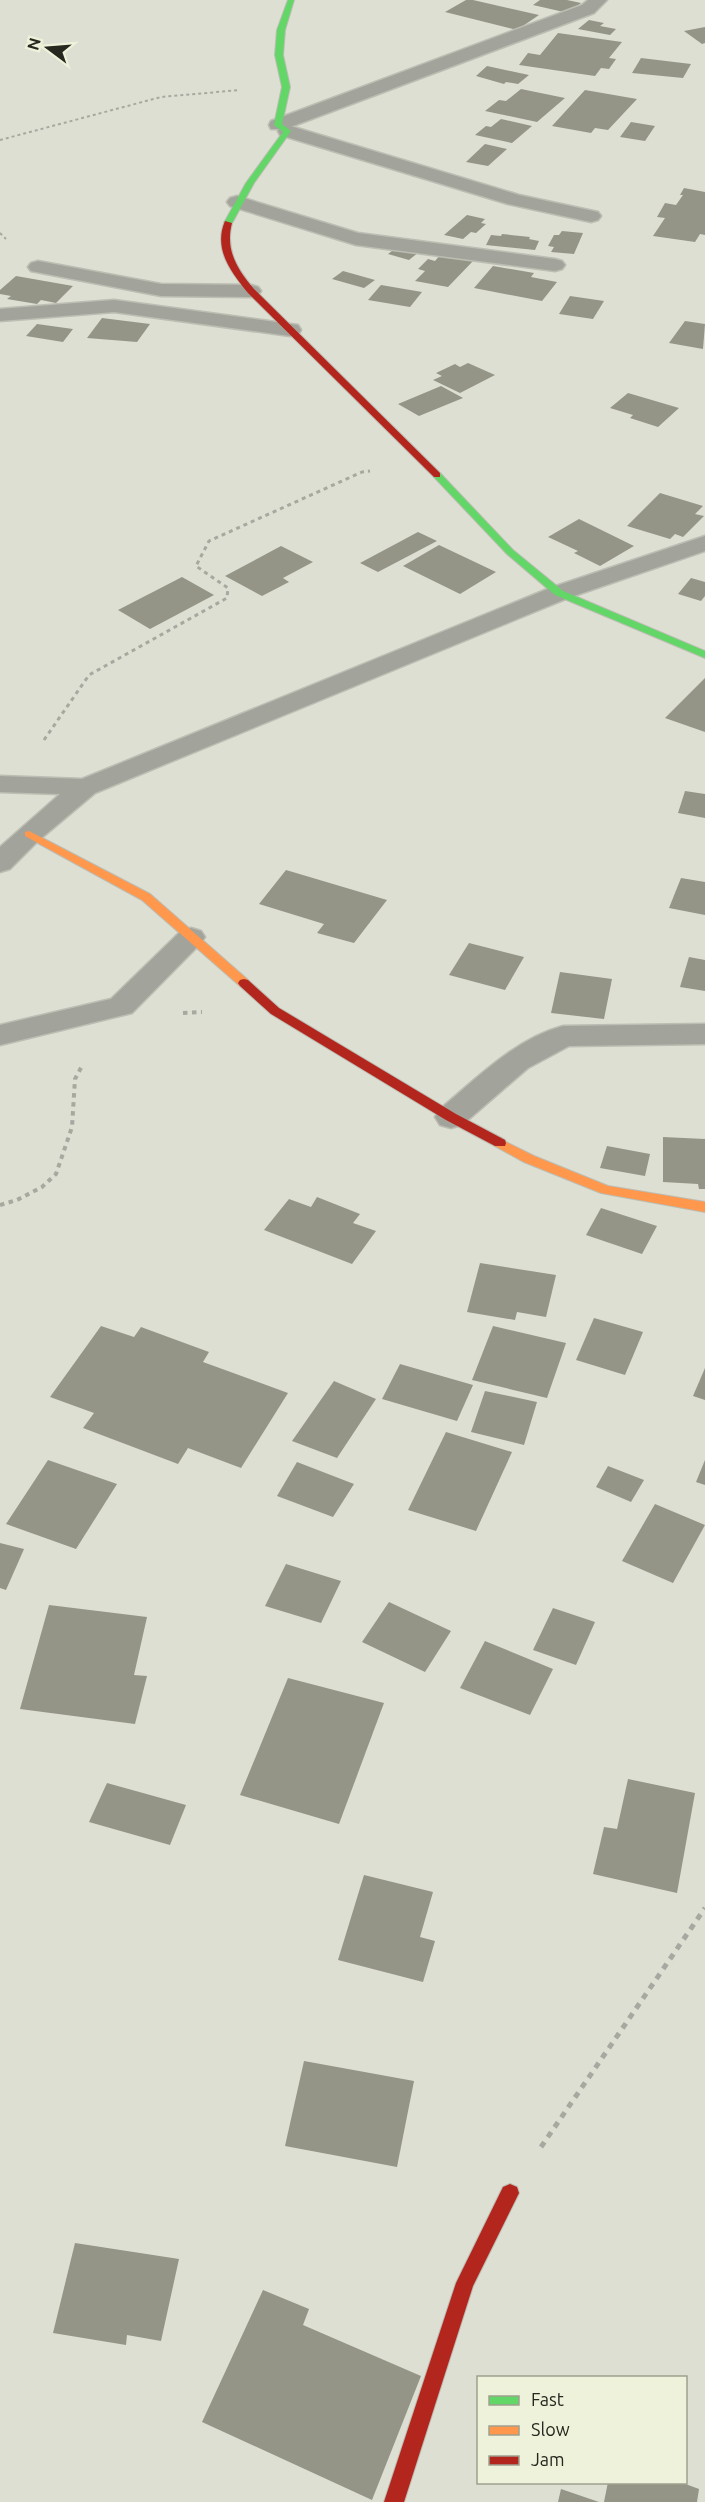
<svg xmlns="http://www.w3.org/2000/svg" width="705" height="2502" viewBox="0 0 705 2502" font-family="Ubuntu,sans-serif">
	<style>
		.building { fill: #949587 }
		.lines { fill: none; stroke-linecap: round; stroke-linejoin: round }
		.lane-casing { stroke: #bcbdb3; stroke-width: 3 }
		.street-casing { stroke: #bcbdb3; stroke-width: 3 }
		.fast-casing { stroke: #bcbdb3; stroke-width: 2 }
		.slow-casing { stroke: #bcbdb3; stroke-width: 2 }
		.jam-casing { stroke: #bcbdb3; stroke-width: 2 }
		.path-far3 { stroke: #a7a8a0; stroke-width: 2; stroke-dasharray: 3 3; stroke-linecap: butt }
		.path-far2 { stroke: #a7a8a0; stroke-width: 3; stroke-dasharray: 4 4; stroke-linecap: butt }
		.path-far1 { stroke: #a7a8a0; stroke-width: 4; stroke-dasharray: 4.5 4.5; stroke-linecap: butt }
		.path { stroke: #a7a8a0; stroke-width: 5; stroke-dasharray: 6 6; stroke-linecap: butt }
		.lane { fill: #a2a39b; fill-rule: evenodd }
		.street { fill: #a2a39b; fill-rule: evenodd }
		.fast { fill: #63d668; fill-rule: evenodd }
		.slow { fill: #ff974d; fill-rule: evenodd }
		.jam { fill: #b3261e; fill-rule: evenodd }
	</style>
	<rect width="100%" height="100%" fill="#dedfd3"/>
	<g class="building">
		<polygon points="466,0 473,0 539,15 517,30 445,12"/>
		<polygon points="540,0 567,0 581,3 568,13 533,5"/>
		<polygon points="589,20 604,23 600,26 616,29 610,35 578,29"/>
		<polygon points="705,27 705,43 702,44 684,31"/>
		<polygon points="558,33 622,42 609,58 616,59 609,69 601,68 595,76 519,65 528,53 540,55"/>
		<polygon points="641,58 691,64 683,78 632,73"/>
		<polygon points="487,66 529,75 518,84 506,82 504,84 476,76"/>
		<polygon points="521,89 565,98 537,122 485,111 499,100 506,101"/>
		<polygon points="585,90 637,99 608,130 595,128 591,133 552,126"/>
		<polygon points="501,119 532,126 512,143 475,135 486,126 491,127"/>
		<polygon points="631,122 655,126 645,141 620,137"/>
		<polygon points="485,144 507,149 488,166 466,162"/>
		<polygon points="684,188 705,192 705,235 700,234 695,242 653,236 665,218 657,217 665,203 676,205 683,195 680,195"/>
		<polygon points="467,215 485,219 481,223 486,224 476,233 471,232 463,239 444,235"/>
		<polygon points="562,231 583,233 574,254 551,252 554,247 548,246 554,235 559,235"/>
		<polygon points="502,234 530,237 529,239 539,241 535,250 486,245 491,235 501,236"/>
		<polygon points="397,247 419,252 409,260 388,254"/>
		<polygon points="441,254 474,260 448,287 415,281 425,271 418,269 428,259 435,261"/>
		<polygon points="493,266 534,273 531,277 557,282 542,301 474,288"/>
		<polygon points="343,271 375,280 364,288 332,279"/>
		<polygon points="16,276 73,286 56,303 41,300 37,304 7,299 11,296 0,294 0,290"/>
		<polygon points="381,285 422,292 410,307 368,300"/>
		<polygon points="570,296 604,301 593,319 559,314"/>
		<polygon points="102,318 150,324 137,342 87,338"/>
		<polygon points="685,321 705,324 703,349 669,343"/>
		<polygon points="37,324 73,329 63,342 26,336"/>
		<polygon points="468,363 495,375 460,393 433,380 442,376 436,373 455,364 460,367"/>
		<polygon points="441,386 463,398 419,416 398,404"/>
		<polygon points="628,393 679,408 658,427 630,418 633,415 610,408"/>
		<polygon points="660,493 703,506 695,514 704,516 683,537 675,534 670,539 627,526"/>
		<polygon points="579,519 634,546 600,566 574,553 578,551 548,537"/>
		<polygon points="418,532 437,541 378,572 360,563"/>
		<polygon points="439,545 496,572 460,594 403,566"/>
		<polygon points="281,546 313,562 283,578 289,582 262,596 225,576"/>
		<polygon points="182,577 214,595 150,629 118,610"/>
		<polygon points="691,578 705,582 705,596 701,601 678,594"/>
		<polygon points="705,678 705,732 665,718"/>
		<polygon points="685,791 705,794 705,818 678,813"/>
		<polygon points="286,870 387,900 354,943 317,933 324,924 259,904"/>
		<polygon points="681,878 705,882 705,915 669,908"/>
		<polygon points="469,943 524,957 505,990 449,975"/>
		<polygon points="689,957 705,960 705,991 680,987"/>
		<polygon points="560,972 612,979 604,1019 551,1013"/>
		<polygon points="663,1137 705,1139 705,1189 699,1189 698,1184 663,1182"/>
		<polygon points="607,1146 650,1154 645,1176 600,1168"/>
		<polygon points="317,1197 360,1214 353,1223 376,1231 352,1264 264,1230 289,1199 311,1207"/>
		<polygon points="601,1208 657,1226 642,1254 586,1235"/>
		<polygon points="480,1263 556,1275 546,1317 517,1312 515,1320 467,1312"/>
		<polygon points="594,1318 643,1332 625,1375 576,1360"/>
		<polygon points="101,1326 134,1337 141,1327 209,1352 203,1362 288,1393 241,1468 188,1448 178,1464 83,1428 94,1413 50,1397"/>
		<polygon points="493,1326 566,1343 547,1398 472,1380"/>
		<polygon points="400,1364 473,1385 457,1421 382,1399"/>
		<polygon points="705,1368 705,1400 693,1396"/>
		<polygon points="334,1381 376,1399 337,1458 292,1441"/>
		<polygon points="485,1391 537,1402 524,1445 471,1432"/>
		<polygon points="446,1432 512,1452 476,1531 408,1510"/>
		<polygon points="48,1460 117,1484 76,1549 6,1524"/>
		<polygon points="705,1460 705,1485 696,1482"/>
		<polygon points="297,1462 354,1484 333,1517 277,1496"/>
		<polygon points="608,1466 644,1480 631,1502 596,1487"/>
		<polygon points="655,1504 705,1525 673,1583 622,1561"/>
		<polygon points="0,1543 24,1549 6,1590 0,1588"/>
		<polygon points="286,1564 341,1581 321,1623 265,1606"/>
		<polygon points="389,1602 451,1631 425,1672 362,1642"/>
		<polygon points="49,1605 147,1617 134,1675 147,1676 135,1724 20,1709"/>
		<polygon points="553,1608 595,1622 576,1665 533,1650"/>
		<polygon points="485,1641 553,1669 530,1715 460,1688"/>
		<polygon points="288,1678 384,1703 339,1824 240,1795"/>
		<polygon points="628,1779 695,1793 677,1893 593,1874 604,1827 617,1829"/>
		<polygon points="107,1783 186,1805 170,1845 89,1822"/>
		<polygon points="364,1875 433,1892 420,1937 435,1941 423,1982 338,1960"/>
		<polygon points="304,2061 414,2081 397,2167 285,2146"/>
		<polygon points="75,2243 179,2259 161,2341 127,2335 126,2345 53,2333"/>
		<polygon points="263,2290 309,2309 303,2325 421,2376 372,2500 202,2422"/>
		<polygon points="608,2482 680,2482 699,2489 697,2502 604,2502"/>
		<polygon points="561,2489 599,2502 558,2502"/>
	</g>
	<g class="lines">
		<g class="lane-casing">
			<g id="lane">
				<polygon points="287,125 519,195 598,212 601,216 598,220 591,222 508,204 280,135 278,131 280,127"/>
				<polygon points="237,196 358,233 555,259 562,261 565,265 562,269 555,271 356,245 230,206 227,202 230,198"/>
				<polygon points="38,261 161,284 251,285 258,287 261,291 258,295 251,297 161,296 31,271 28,267 31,263"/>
				<polygon points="114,300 290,324 298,325 301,330 298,335 290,336 114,312 0,321 0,309"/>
			</g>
		</g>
		<g class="street-casing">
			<g id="street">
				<polygon points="588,0 607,0 594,13 285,129 271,129 269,125 271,121 582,5"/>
				<polygon points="705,536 705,551 568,598 95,793 39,840 10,869 0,872 0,847 60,794 0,792 0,776 82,779 550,588"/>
				<polygon points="191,928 201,931 205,937 201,943 132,1013 0,1045 0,1025 111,999 181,931"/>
				<path d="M705 1024V1044L569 1046 528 1068 462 1125 451 1128 440 1125 435 1117 440 1109C477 1078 515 1039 563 1026Z"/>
			</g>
		</g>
		<g class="fast-casing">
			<g id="fast">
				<polygon points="288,0 294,0 285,30 283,55 290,87 282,124 291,131 254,183 231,225 225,225 224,223 246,183 283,132 274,125 282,87 275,55 277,30"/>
				<polygon points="434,473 440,473 513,550 563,591 705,651 705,658 555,595 507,554 434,477"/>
			</g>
		</g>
		<g class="slow-casing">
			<g id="slow">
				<polygon points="29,831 150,894 248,980 250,983 248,986 240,986 142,900 25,836 25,832"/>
				<polygon points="500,1139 534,1156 608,1186 705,1202 705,1212 601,1193 524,1162 495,1146 494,1143"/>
			</g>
		</g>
		<g class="jam-casing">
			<g id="jam">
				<path d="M225 221 232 223C225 250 237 269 254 289L440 473V477H434L248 293C231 272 213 249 225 221Z"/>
				<polygon points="244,979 248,980 279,1008 456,1114 505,1140 506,1143 505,1146 495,1146 446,1120 271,1014 240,986 238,983 240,980"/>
				<polygon points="510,2184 517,2187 519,2193 473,2286 404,2502 384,2502 456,2283 503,2187"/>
			</g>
		</g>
		<g class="path-far3">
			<polyline points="0,140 161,97 240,90"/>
			<polyline points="0,233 6,239"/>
		</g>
		<polyline class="path-far2" points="44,740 89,675 227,598 228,588 196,566 209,541 362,472 370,471"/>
		<g class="path-far1">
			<polyline points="183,1013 202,1012"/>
			<polyline points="0,1205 17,1200 42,1187 56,1174 72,1127 75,1079 83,1064"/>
		</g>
		<polyline class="path" points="541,2147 705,1908"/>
		<use href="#lane" class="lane"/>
		<use href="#street" class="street"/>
		<use href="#fast" class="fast"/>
		<use href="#slow" class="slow"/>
		<use href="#jam" class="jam"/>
	</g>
	<rect x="477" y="2376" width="210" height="108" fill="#eff2da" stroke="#9fa18f" stroke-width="1.5"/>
	<rect x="489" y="2396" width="30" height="9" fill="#63d668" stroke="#9fa18f" stroke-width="1.5"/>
	<text x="531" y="2406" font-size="18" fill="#26271f">Fast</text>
	<rect x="489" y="2426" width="30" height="9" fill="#ff974d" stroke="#9fa18f" stroke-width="1.5"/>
	<text x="531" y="2436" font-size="18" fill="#26271f">Slow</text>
	<rect x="489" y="2456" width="30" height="9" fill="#b3261e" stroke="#9fa18f" stroke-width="1.5"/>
	<text x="531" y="2466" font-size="18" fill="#26271f">Jam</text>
	<g transform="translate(48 48) rotate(286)" stroke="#eff2da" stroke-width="4.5" paint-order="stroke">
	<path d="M0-4.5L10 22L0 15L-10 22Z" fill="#26271f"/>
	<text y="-9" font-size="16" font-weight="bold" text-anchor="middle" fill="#26271f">N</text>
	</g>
</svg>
